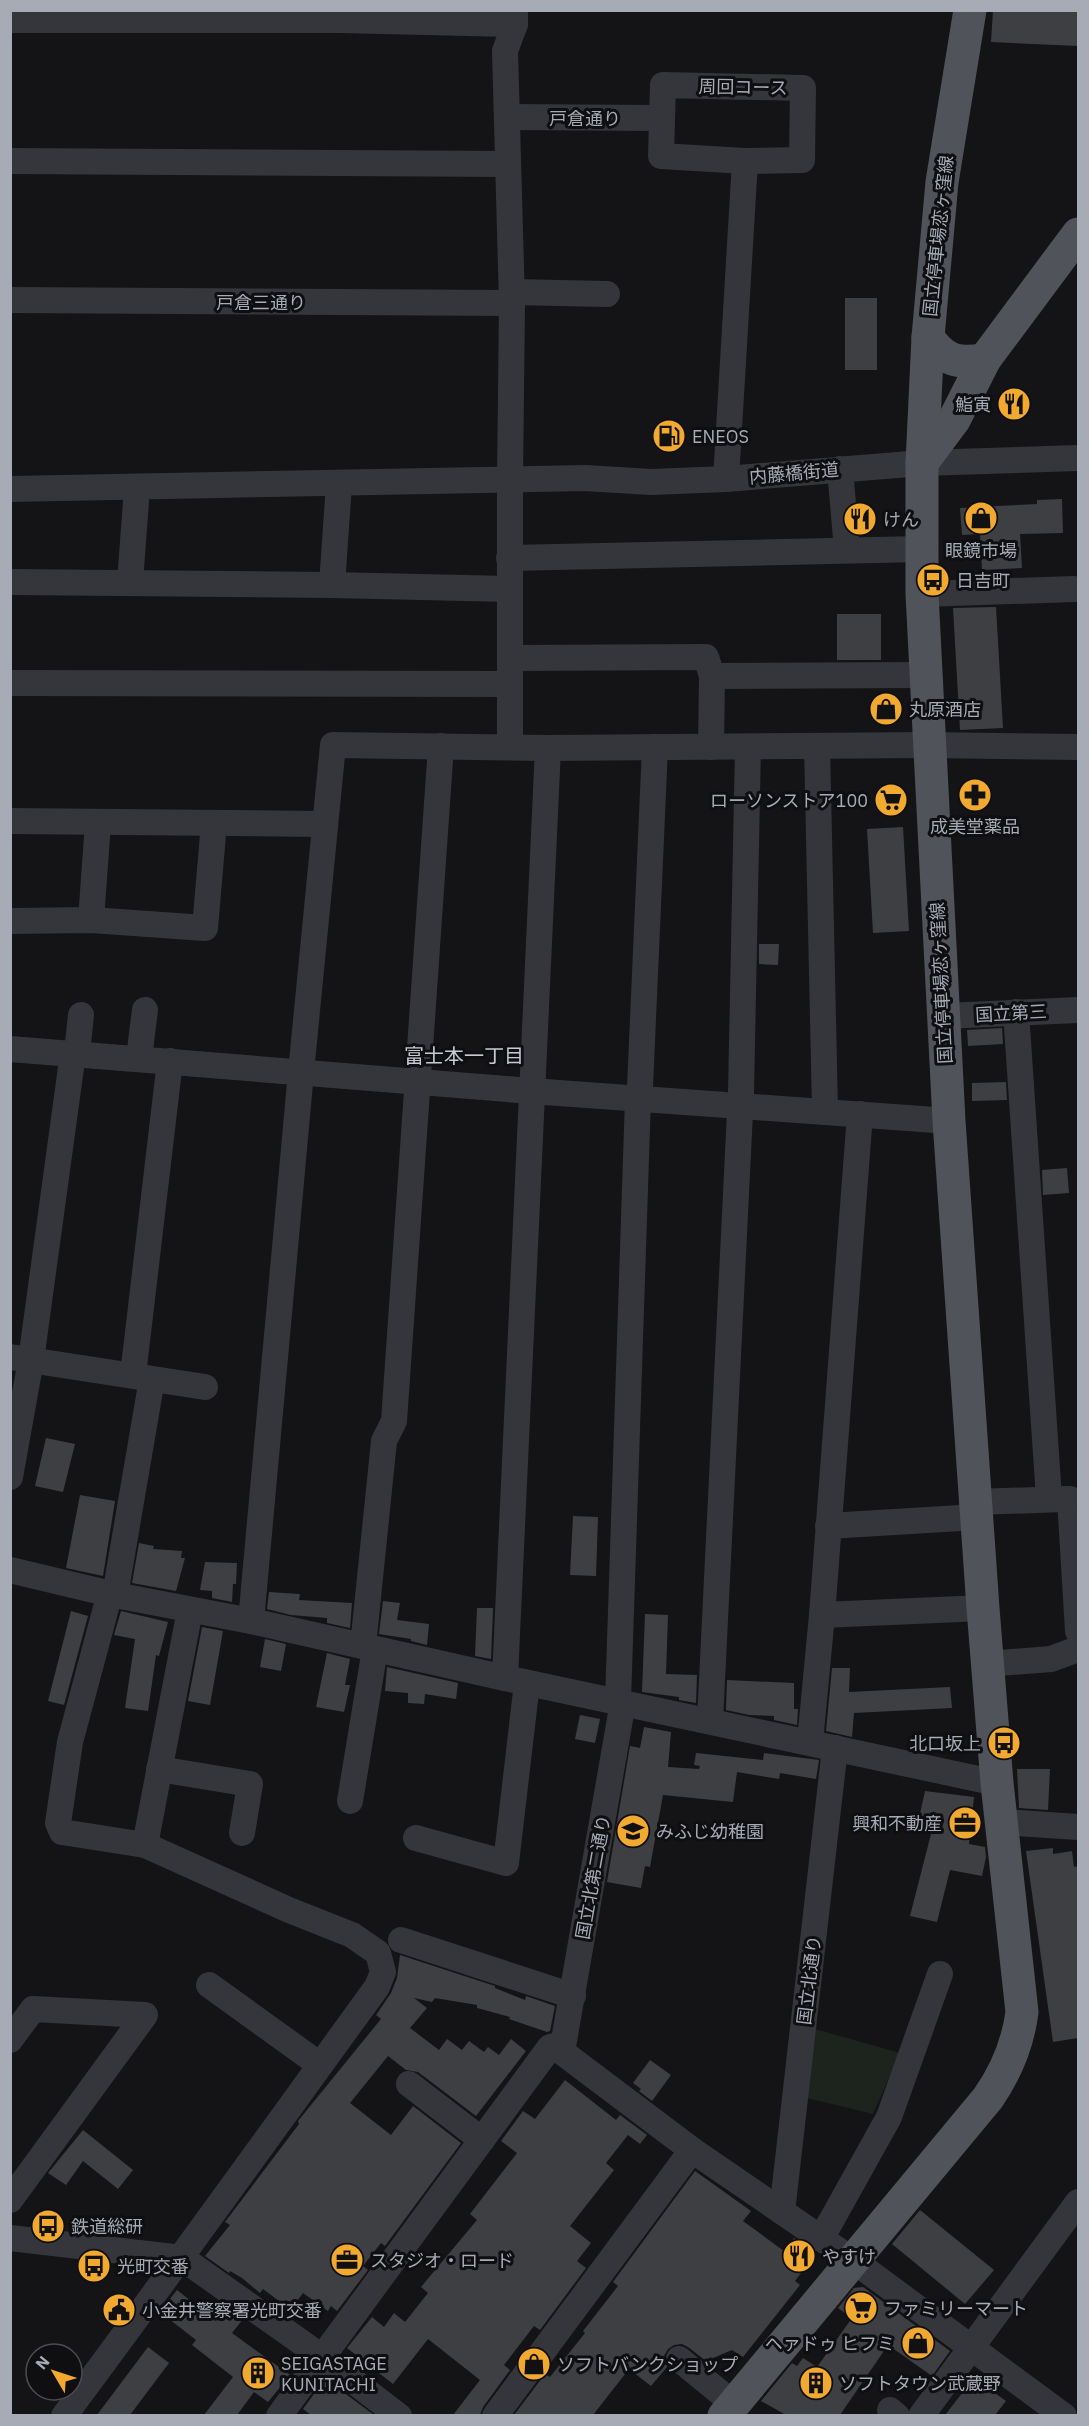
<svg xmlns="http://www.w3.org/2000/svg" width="1089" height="2426" viewBox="0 0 1089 2426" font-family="'IBM Plex Sans','Noto Sans JP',sans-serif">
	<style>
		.green { fill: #1c241d }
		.building { fill: #3e3f43 }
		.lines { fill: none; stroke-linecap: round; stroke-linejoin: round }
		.minor { stroke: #35363b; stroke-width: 26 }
		.major { stroke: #51535a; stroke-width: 33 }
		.labels { text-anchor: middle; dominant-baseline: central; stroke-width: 6; stroke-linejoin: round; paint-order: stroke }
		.street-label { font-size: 18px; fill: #a6abb6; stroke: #0f0f11 }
		.poi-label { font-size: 18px; fill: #a6abb6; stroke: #0f0f11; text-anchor: start }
		.neighbourhood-label { font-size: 20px; fill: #c7cad2; stroke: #0f0f11 }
	</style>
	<rect width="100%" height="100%" fill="#141416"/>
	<polygon class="green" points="815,2029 900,2053 873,2114 803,2097"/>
	<g class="building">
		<polygon points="993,10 1078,10 1078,46 991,42"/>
		<rect x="845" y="298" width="32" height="72"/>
		<polygon points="1062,499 1063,533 1020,534 1022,568 982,570 980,534 962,535 960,508 1037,504 1037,500"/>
		<polygon points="996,607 1003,728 960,730 953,608"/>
		<rect x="837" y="614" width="44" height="46"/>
		<polygon points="903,827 909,931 873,933 867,829"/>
		<polygon points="759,944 779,944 778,965 759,964"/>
		<polygon points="1002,1028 1003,1044 968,1046 967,1030"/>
		<polygon points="1006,1082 1007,1100 972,1101 972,1083"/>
		<polygon points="1067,1168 1069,1193 1043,1195 1042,1170"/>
		<polygon points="46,1438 75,1444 63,1492 35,1486"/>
		<polygon points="80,1495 115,1501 103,1576 66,1568"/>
		<polygon points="573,1516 598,1517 596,1576 570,1575"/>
		<polygon points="139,1543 154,1546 153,1549 182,1551 181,1558 185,1558 176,1591 132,1583"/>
		<polygon points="205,1562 237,1563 236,1584 233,1584 232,1602 212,1598 212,1591 200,1590"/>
		<polygon points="269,1592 300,1594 299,1600 352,1603 350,1628 327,1623 327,1618 291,1615 267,1609"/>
		<polygon points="383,1601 400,1603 397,1620 429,1624 427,1645 411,1641 411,1639 379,1634"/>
		<polygon points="477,1608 493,1608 491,1659 475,1656"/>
		<polygon points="71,1611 88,1616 64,1705 48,1701"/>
		<polygon points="121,1611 168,1622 159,1656 156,1655 148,1711 125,1708 135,1639 114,1635"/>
		<polygon points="645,1614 668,1615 666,1674 697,1675 696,1703 679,1700 679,1697 642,1692"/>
		<polygon points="202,1627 223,1631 210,1705 188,1701"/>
		<polygon points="265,1639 286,1644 281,1671 260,1667"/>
		<polygon points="327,1653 350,1659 345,1685 350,1685 344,1712 316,1707"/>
		<polygon points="387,1667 458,1683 456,1699 425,1694 424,1704 408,1703 408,1693 385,1691"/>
		<polygon points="832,1668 850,1668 849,1692 950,1687 952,1708 854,1713 852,1737 826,1731"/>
		<polygon points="727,1680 794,1683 794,1709 798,1709 797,1725 774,1720 774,1716 749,1715 726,1710"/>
		<polygon points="580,1715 600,1719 595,1743 575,1739"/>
		<polygon points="644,1727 671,1732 668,1767 699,1769 700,1766 694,1765 696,1753 763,1760 764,1753 819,1760 816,1779 780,1773 779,1779 737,1772 733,1802 663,1795 650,1867 645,1866 641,1888 607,1882 630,1746 640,1748"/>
		<polygon points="1017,1769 1050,1769 1048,1810 1019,1808"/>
		<polygon points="925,1791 974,1797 969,1844 985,1847 986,1857 982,1876 950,1870 937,1922 910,1916 932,1830 917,1827"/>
		<polygon points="1053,1848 1053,1854 1072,1851 1074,1867 1078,1866 1078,2038 1053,2042 1026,1851"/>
		<polygon points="400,1955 495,1986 495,1988 525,2000 526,1996 555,2006 550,2031 547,2032 509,2019 510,2017 477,2008 477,2005 435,1998 432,2002 414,1998 427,2008 410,2028 439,2050 447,2039 462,2050 469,2041 484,2052 488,2047 499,2055 511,2039 526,2051 476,2116 418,2072 406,2070 388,2056 350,2103 391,2135 413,2106 461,2143 385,2246 381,2243 363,2266 368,2270 337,2311 331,2306 328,2311 303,2293 294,2305 286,2300 283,2304 263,2289 260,2293 242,2278 230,2271 229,2273 205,2256 230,2225 225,2222 299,2124 298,2121 381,2019 376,2015 391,1993 397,1978"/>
		<polygon points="650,2060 671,2075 652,2101 639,2091 641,2089 633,2083"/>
		<polygon points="565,2080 616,2120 620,2115 647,2135 640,2144 628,2135 606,2163 614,2170 570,2226 591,2243 577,2261 586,2268 540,2330 534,2326 504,2365 510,2370 483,2407 480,2415 453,2415 480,2380 428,2339 393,2384 347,2348 372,2317 384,2327 394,2313 405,2322 428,2293 421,2287 477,2220 470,2214 517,2153 501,2141 523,2111 535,2119"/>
		<polygon points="83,2130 133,2170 118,2189 83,2161 66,2185 48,2173"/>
		<polygon points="695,2171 751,2211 743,2221 784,2251 794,2238 816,2253 795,2281 800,2285 743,2357 732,2350 706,2361 688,2347 682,2344 674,2345 668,2349 664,2356 667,2367 651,2386 629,2369 593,2415 514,2415 545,2374 550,2377 585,2333 583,2331 618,2286 613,2282"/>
		<polygon points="920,2210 994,2270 965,2304 892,2244"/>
		<polygon points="863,2287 950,2351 932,2376 888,2345 840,2415 786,2415 761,2401 792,2363 797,2366 803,2358 817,2367 852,2318 838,2308 854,2288"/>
		<polygon points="177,2290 213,2318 223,2305 243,2319 232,2333 290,2375 268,2402 254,2392 237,2415 204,2415 233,2377 192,2345 196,2340 160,2312"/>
		<polygon points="148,2347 169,2363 130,2415 97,2415"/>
		<polygon points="974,2378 1006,2401 995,2415 945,2415"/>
		<polygon points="325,2379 339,2389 374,2415 311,2415 303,2409"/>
	</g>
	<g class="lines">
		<g class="minor">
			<polyline points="10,20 340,20 515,24"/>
			<polygon points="663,85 803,88 802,160 745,161 661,156"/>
			<polyline points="508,117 661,118"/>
			<polyline points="10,161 508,164"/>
			<polyline points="512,292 607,294"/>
			<polyline points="10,300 512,303"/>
			<polyline points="840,469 847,550"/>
			<polyline points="726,479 745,161"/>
			<polyline points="10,489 585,478 651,482 726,479 922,463 1078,458"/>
			<polyline points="509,558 921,549"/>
			<polyline points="10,582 332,585 509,589"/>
			<polyline points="130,582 137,488"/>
			<polyline points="332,585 339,484"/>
			<polyline points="922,594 1074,589"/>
			<polyline points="510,658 706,657 712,676 711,747"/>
			<polyline points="712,676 925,675"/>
			<polyline points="10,683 510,684"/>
			<polyline points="510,746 510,482 512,303 505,51 515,24 515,10"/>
			<polyline points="817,746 825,1110"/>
			<polyline points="10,821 324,824"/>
			<polyline points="91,920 98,823"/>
			<polyline points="10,921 91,920 205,928 214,823"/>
			<polyline points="1016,1012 1049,1498"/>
			<polyline points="943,1016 1078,1010"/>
			<polyline points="10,1049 531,1091 949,1121"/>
			<polyline points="77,1053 81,1015"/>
			<polyline points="139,1058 145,1010"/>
			<polyline points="10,1357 205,1387"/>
			<polyline points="133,1375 170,1061"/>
			<polyline points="10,1477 31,1360 73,1053"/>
			<polyline points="1070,1499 1078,1631"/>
			<polyline points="976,1502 1065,1499"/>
			<polyline points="828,1526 977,1517"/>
			<polyline points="10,1570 115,1595 251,1621 505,1678 997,1783"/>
			<polyline points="115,1595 152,1379"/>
			<polyline points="822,1615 983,1608"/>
			<polyline points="251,1621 301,1072 333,745 548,748 928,745 1078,747"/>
			<polyline points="363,1646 384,1441 394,1421 441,746"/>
			<polyline points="987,1664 1051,1659 1078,1649"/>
			<polyline points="505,1678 548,748"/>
			<polyline points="618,1701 638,1098 640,1087 655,747"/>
			<polyline points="710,1721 741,1092 748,747"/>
			<polyline points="810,1742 822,1615 860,1114"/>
			<polyline points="159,1769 250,1784 242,1833"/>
			<polyline points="350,1801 375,1649"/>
			<polyline points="1003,1822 1078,1827"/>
			<polyline points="416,1838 506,1863 527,1683"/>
			<polyline points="145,1845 190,1610"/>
			<polyline points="401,1940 573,1996"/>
			<polyline points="209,1985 320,2065"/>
			<polyline points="10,2040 33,2009 145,2015 10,2200"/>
			<polyline points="562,2052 623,1702"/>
			<polyline points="409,2084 482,2140"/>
			<polyline points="782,2212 835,1748"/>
			<polyline points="10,2238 182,2258 322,2357 399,2416"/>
			<polyline points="821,2239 889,2117 940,1974"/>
			<polyline points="679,2359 734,2404"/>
			<polyline points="890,2410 897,2416"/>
			<path d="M64 2416C170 2274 273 2130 377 1987L383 1972 378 1953 352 1935 289 1910 145 1845 62 1832 58 1823 70 1742 110 1593"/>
			<polyline points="279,2416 550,2047 554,2046 692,2150 854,2261 1064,2416"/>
			<polyline points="495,2416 692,2150"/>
			<polyline points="921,2416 1078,2202"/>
		</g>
		<g class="major">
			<path d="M928 337C943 360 958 365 985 359"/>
			<polyline points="922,463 954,420 985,359 1078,234"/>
			<path d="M724 2416 988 2098C1006 2072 1018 2043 1022 2012L997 1783 983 1608 949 1121 922 594V463L928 337 942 182 970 10"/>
		</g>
	</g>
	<defs>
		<g id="restaurant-disc" transform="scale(1.725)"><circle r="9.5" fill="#f2a930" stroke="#0f0f11"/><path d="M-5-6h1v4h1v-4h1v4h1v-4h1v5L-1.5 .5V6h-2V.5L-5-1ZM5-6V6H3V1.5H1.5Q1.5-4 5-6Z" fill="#111"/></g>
		<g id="fuel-disc" transform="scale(1.725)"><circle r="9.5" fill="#f2a930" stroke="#0f0f11"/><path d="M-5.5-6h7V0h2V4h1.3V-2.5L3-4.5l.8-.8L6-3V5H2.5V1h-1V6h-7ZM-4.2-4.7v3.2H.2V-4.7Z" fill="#111"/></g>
		<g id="shop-disc" transform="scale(1.725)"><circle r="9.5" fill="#f2a930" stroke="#0f0f11"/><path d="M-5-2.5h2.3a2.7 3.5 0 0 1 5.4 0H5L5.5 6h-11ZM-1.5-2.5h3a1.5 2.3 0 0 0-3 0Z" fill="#111"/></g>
		<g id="bus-disc" transform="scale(1.725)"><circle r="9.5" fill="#f2a930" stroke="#0f0f11"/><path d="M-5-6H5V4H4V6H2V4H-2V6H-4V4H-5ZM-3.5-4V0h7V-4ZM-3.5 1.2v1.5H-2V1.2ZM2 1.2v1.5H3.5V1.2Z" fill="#111"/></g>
		<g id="pharmacy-disc" transform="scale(1.725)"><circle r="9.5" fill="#f2a930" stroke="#0f0f11"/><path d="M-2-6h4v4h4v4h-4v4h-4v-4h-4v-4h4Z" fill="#111"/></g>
		<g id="supermarket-disc" transform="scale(1.725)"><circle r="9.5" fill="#f2a930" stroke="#0f0f11"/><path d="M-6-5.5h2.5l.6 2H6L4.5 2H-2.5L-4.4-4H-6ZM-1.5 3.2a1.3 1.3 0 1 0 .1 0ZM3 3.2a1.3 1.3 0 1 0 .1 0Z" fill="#111"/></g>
		<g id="office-disc" transform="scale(1.725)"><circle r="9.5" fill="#f2a930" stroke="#0f0f11"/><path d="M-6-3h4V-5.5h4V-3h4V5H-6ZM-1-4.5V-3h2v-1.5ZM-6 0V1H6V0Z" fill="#111"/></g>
		<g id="school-disc" transform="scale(1.725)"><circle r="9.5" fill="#f2a930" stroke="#0f0f11"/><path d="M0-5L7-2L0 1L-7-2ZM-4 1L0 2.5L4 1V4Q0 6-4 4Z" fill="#111"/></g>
		<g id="civic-disc" transform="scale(1.725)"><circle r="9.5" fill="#f2a930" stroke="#0f0f11"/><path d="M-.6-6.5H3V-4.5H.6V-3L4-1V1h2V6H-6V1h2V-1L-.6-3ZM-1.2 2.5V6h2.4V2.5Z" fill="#111"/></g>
		<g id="building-disc" transform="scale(1.725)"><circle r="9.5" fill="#f2a930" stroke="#0f0f11"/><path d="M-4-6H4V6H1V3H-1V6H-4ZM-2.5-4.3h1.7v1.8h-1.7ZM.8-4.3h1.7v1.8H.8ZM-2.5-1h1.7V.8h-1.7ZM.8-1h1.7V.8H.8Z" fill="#111"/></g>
	</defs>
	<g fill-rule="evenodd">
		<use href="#restaurant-disc" x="1014" y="404"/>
		<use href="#fuel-disc" x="669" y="436"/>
		<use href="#shop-disc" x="981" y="518"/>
		<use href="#restaurant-disc" x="860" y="519"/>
		<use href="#bus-disc" x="933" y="580"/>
		<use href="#shop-disc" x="886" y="709"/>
		<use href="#pharmacy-disc" x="975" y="795"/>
		<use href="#supermarket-disc" x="891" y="800"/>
		<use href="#bus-disc" x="1004" y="1743"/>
		<use href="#office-disc" x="965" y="1823"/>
		<use href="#school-disc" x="633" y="1831"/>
		<use href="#bus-disc" x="48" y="2226"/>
		<use href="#restaurant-disc" x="799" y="2256"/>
		<use href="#office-disc" x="347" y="2260"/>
		<use href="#bus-disc" x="94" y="2266"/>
		<use href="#supermarket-disc" x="861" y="2308"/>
		<use href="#civic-disc" x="119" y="2310"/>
		<use href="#shop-disc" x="918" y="2343"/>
		<use href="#shop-disc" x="534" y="2364"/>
		<use href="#building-disc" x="258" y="2373"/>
		<use href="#building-disc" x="816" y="2383"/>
	</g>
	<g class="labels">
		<g class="street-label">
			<text transform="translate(743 87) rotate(1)">周回コース</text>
			<text x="585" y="118">戸倉通り</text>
			<text transform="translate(938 236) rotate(-84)">国立停車場恋ヶ窪線</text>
			<text x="261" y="302">戸倉三通り</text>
			<text transform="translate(794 473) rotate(-5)">内藤橋街道</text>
			<text transform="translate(941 983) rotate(-93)">国立停車場恋ヶ窪線</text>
			<text transform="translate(1011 1013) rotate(-3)">国立第三</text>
			<text transform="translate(593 1877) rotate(-80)">国立北第二通り</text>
			<text transform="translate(809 1980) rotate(-83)">国立北通り</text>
		</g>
		<g class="poi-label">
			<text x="991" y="404" text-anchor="end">鮨寅</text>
			<text x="692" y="436">ENEOS</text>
			<text x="883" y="519">けん</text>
			<text x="981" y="550" text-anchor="middle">眼鏡市場</text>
			<text x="956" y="580">日吉町</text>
			<text x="909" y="709">丸原酒店</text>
			<text x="868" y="800" text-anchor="end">ローソンストア100</text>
			<text x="975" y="826" text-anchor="middle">成美堂薬品</text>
			<text x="981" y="1743" text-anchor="end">北口坂上</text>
			<text x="942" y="1823" text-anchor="end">興和不動産</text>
			<text x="656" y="1831">みふじ幼稚園</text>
			<text x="71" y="2226">鉄道総研</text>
			<text x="822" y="2256">やすけ</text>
			<text x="370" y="2260">スタジオ・ロード</text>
			<text x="117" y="2266">光町交番</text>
			<text x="884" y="2308">ファミリーマート</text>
			<text x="142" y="2310">小金井警察署光町交番</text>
			<text x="895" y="2343" text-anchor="end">ヘァドゥ ヒフミ</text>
			<text x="281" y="2363">SEIGASTAGE<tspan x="281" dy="21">KUNITACHI</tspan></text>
			<text x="557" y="2364">ソフトバンクショップ</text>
			<text x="839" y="2383">ソフトタウン武蔵野</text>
		</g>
		<g class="neighbourhood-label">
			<text x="464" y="1055">富士本一丁目</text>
		</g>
	</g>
	<rect width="1089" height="2426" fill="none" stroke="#a6abb6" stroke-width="24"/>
	<g transform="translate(54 2372) rotate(309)"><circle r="28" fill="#0f0f11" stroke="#4b4d53" stroke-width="1.5"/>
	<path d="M0-4.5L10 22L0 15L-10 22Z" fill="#f2a930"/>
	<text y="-9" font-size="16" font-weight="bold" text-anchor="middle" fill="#a6abb6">N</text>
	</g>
</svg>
